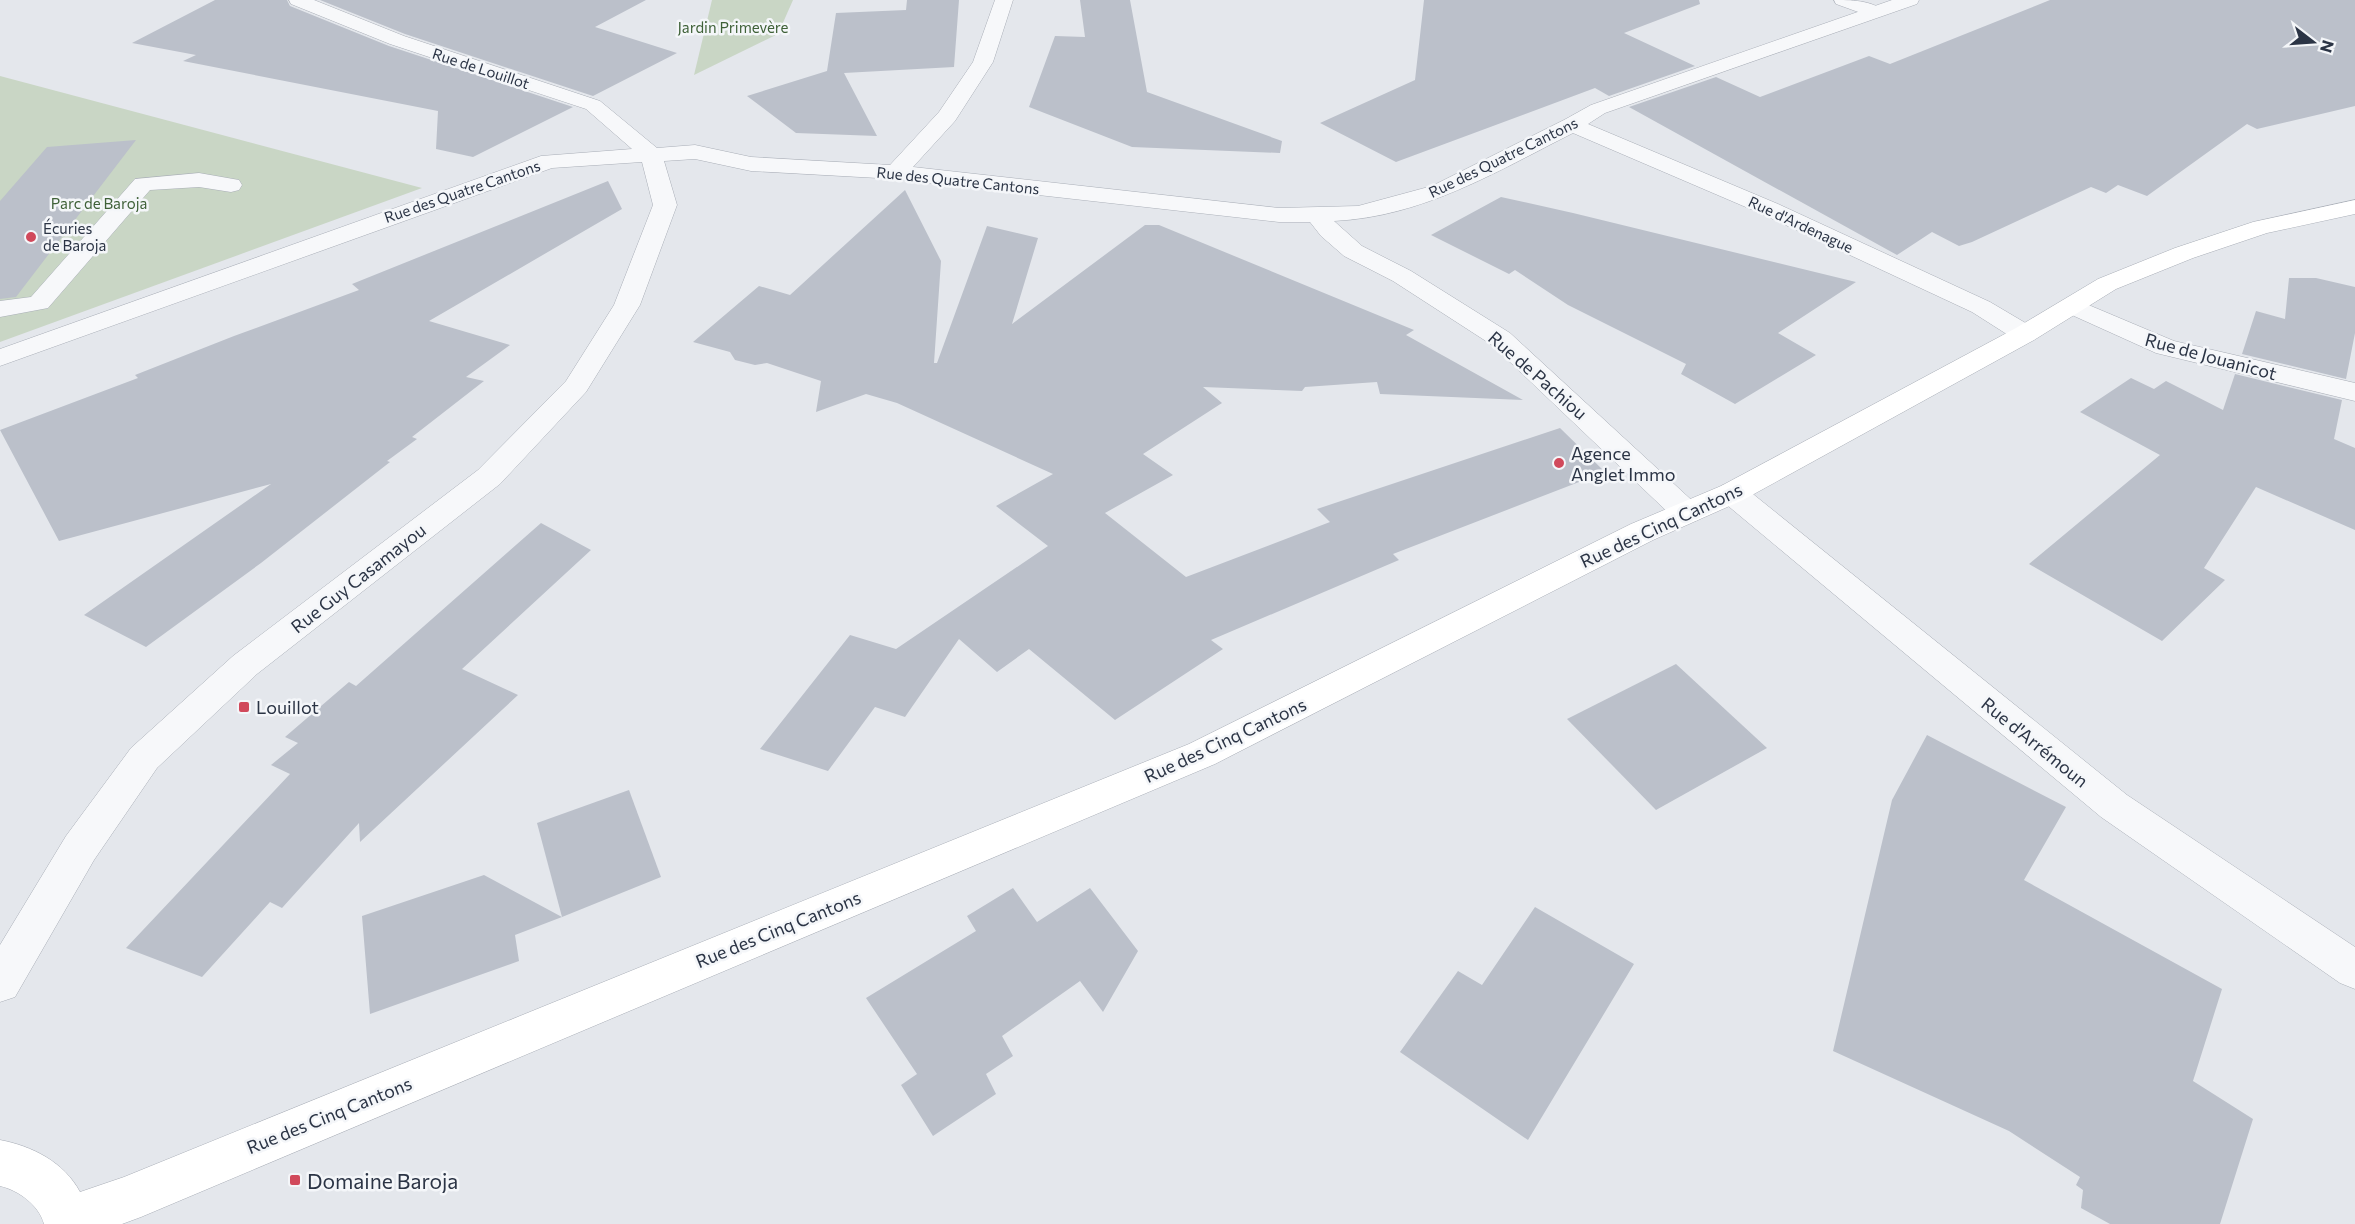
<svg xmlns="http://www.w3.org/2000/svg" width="2355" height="1224" viewBox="0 0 2355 1224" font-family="Commissioner,sans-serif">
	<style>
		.green { fill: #c9d6c5 }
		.building { fill: #bbc0ca }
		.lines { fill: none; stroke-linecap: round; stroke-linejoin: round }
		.lane-casing { stroke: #a9aeb7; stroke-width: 1 }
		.street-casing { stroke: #a9aeb7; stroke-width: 1 }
		.secondary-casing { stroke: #a9aeb7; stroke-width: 1 }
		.lane { fill: #f7f8fa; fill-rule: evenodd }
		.street { fill: #f7f8fa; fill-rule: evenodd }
		.secondary { fill: #fff; fill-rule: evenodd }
		.poi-dot { fill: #d1495b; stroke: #f4f6f9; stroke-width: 2 }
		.labels { text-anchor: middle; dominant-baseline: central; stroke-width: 5; stroke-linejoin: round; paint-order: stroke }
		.far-park-label { font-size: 15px; fill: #3f6138; stroke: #f4f6f9 }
		.far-street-label { font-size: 15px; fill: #2b3445; stroke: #f4f6f9 }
		.far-poi-label { font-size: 15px; fill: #2b3445; stroke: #f4f6f9; text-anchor: start }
		.street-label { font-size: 18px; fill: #2b3445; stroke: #f4f6f9 }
		.poi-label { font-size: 18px; fill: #2b3445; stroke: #f4f6f9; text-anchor: start }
		.near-poi-label { font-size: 21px; fill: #2b3445; stroke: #f4f6f9; text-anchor: start }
	</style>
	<rect width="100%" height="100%" fill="#e4e7ec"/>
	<g class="green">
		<polygon points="712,0 793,0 778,34 694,75"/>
		<polygon points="0,76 422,188 0,342"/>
	</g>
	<g class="building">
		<polygon points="215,0 287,0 290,6 389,46 573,107 473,157 436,149 438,111 183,61 196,55 132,43"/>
		<polygon points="320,0 646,0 595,27 677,53 593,96 405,34"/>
		<polygon points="907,0 959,0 954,67 844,73 877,136 796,133 747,96 827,71 836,13 906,10"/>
		<polygon points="1080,0 1130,0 1147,92 1282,141 1280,153 1132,147 1029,107 1055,36 1085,37"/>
		<polygon points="1424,0 1699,0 1700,4 1624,33 1695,66 1609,96 1595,88 1396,162 1320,123 1415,80"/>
		<polygon points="2050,0 2355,0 2355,106 2257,129 2247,124 2147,196 2118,185 2106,193 2091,187 1972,242 1959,246 1932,232 1897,255 1629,107 1716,77 1760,97 1869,56 1890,64"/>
		<polygon points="136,140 16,297 0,299 0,201 47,147"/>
		<polygon points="608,181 622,209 429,321 510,345 466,377 484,381 412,437 417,439 387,461 390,462 261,563 146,647 84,615 271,484 59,541 0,430 138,378 135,375 234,336 359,290 352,284"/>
		<polygon points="905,190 941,261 934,363 937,363 987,226 1038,238 1012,324 1145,225 1159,225 1414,330 1406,335 1523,400 1380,394 1377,382 1305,387 1302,391 1203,387 1222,403 1143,454 1173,475 1105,513 1186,577 1330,522 1317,509 1560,428 1605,472 1393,554 1399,560 1211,640 1223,649 1115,720 1029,649 997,672 959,639 905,717 875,707 828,771 760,749 850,635 896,649 1048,546 996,506 1053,474 897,403 866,394 816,412 821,381 767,363 755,365 735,360 730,352 693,342 759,286 790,295"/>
		<polygon points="1501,197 1573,213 1856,282 1778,333 1816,355 1735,404 1681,374 1686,364 1568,305 1515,270 1509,274 1431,235"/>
		<polygon points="2289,278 2316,278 2355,287 2355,333 2346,379 2242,354 2256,311 2285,319"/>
		<polygon points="2235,374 2342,400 2334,439 2355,448 2355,530 2256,487 2204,568 2225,580 2162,641 2029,564 2160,455 2080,412 2131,378 2154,389 2166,381 2223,410"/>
		<polygon points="541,523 591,550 462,669 518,695 360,842 359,823 282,908 270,902 202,977 126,948 290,774 271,765 298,743 285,737 349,682 356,686"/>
		<polygon points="1676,664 1767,748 1656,810 1567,719"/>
		<polygon points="1927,735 2066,807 2024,880 2222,989 2193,1081 2253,1119 2220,1224 2110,1224 2081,1208 2083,1190 2076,1185 2080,1177 2009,1131 1833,1051 1892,800"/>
		<polygon points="629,790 661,877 562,917 537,823"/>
		<polygon points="484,875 562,917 515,935 519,961 370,1014 362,916"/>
		<polygon points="1013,888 1037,922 1090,888 1138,951 1103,1012 1080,981 1002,1036 1013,1056 986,1074 996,1094 933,1136 901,1085 917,1074 866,998 976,931 967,916"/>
		<polygon points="1535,907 1634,964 1528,1140 1400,1052 1458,971 1482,985"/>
	</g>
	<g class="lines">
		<g class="lane-casing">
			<g id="lane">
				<path d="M1834 0C1849 0 1874 0 1884 12L1875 18 1836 4Z"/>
				<polygon points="199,173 239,180 242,185 239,190 231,192 199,187 150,190 48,308 0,317 0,301 31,297 135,179"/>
			</g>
		</g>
		<g class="street-casing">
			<g id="street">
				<path d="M289 0H314L404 36 600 101 657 148 695 145 751 157 890 165 939 112 973 62 995 0H1013L993 62 955 121 913 167 1279 208 1358 206 1432 186 1564 120 1591 105 1892 0H1919L1917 4 1605 113 1588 124 1778 204 1990 302 2034 328 2038 334 2034 340 2025 342 2016 340 1972 312 1762 214 1573 133C1496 172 1422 217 1334 221L1362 246 1411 271 1510 333 1698 506 1702 513 1698 520 1687 523 1676 520 1492 345 1393 281 1344 256 1321 236 1310 222H1279L896 179 751 171 695 159 664 161 677 205 640 305 586 392 500 484 257 674 157 768 94 860 15 997 0 1002V945L66 836 131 748 233 656 478 470 566 381 614 305 653 205 642 162 552 168 0 366V349L541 156 632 149 586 109 390 44 291 4Z"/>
				<polygon points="2072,298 2174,341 2355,383 2355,401 2156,353 2063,311 2059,306 2063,301"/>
				<polygon points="1732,483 1743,486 2127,795 2355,947 2355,989 2340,983 2101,817 1721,500 1717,493 1721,486"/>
			</g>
		</g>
		<g class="secondary-casing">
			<path id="secondary" d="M2355 200V214L2267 233 2193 258 2116 289 2034 340 1743 500 1653 540 1215 764 141 1217 122 1224H44C39 1205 18 1190 0 1186V1140C32 1146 64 1162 80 1192L124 1177 1189 744 1631 524 1721 486 2016 328 2098 279 2175 248 2253 222Z"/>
		</g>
		<use href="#lane" class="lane"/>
		<use href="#street" class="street"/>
		<use href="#secondary" class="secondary"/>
	</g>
	<g class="poi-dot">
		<circle cx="31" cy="237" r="6"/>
		<circle cx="1559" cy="463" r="6"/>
		<rect x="238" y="701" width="12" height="12" rx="3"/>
		<rect x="289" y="1174" width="12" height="12" rx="3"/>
	</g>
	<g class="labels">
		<g class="far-park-label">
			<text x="733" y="27">Jardin Primevère</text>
			<text x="99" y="203">Parc de Baroja</text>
		</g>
		<g class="far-street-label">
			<text transform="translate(481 68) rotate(18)">Rue de Louillot</text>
			<text transform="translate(1503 157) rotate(-26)">Rue des Quatre Cantons</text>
			<text transform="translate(958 180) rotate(6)">Rue des Quatre Cantons</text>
			<text transform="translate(462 191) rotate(-19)">Rue des Quatre Cantons</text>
			<text transform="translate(1801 224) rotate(25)">Rue d'Ardenague</text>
		</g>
		<g class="far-poi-label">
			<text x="43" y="228">Écuries<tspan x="43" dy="17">de Baroja</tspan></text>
		</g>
		<g class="street-label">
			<text transform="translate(2211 356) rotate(15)">Rue de Jouanicot</text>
			<text transform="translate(1538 375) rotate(41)">Rue de Pachiou</text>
			<text transform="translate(1661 525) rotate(-25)">Rue des Cinq Cantons</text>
			<text transform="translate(358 578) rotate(-38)">Rue Guy Casamayou</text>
			<text transform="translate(1225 740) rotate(-25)">Rue des Cinq Cantons</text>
			<text transform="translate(2035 742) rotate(39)">Rue d'Arrémoun</text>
			<text transform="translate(778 929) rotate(-22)">Rue des Cinq Cantons</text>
			<text transform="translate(329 1115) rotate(-22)">Rue des Cinq Cantons</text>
		</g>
		<g class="poi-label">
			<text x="1571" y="453">Agence<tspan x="1571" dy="21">Anglet Immo</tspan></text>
			<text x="256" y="707">Louillot</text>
		</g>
		<g class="near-poi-label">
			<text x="307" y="1180">Domaine Baroja</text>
		</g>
	</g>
	<g transform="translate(2313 42) rotate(107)" stroke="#f4f6f9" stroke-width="4.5" paint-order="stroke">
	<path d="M0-4.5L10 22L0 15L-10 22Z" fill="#2b3445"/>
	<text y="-9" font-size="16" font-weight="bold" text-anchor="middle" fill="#2b3445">N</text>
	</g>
</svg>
